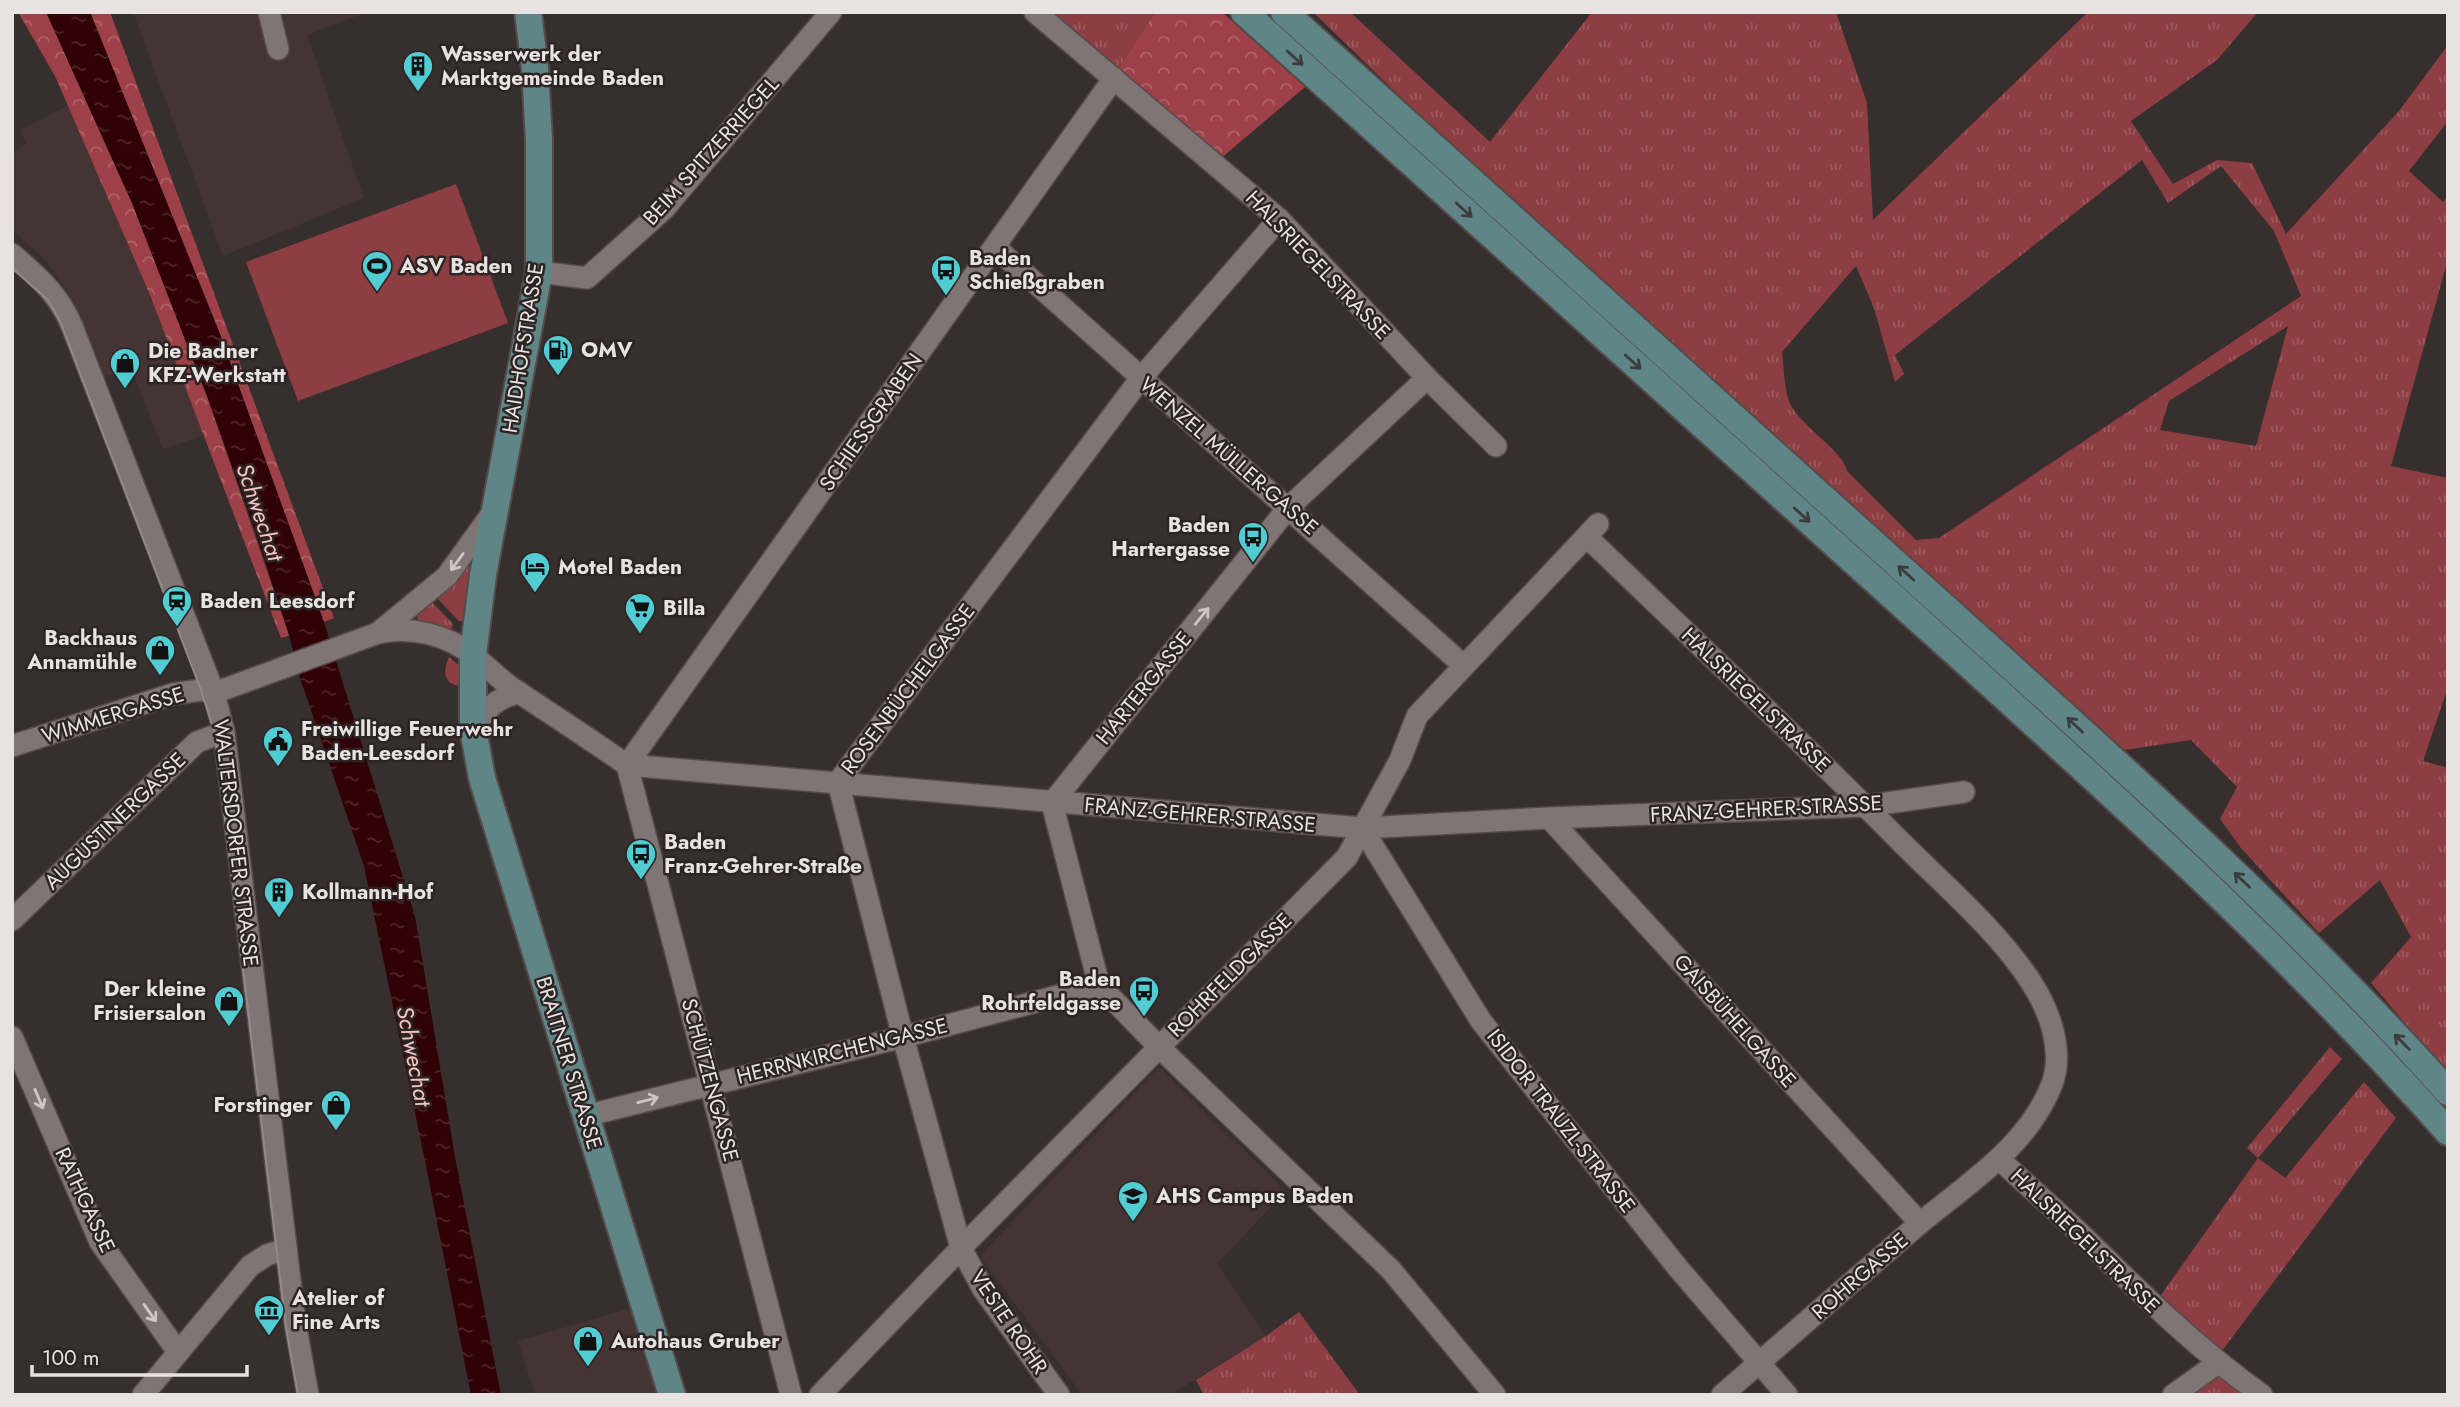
<svg xmlns="http://www.w3.org/2000/svg" width="2460" height="1407" viewBox="0 0 2460 1407" font-family="Jost,sans-serif">
	<style>
		.built { fill: #453434 }
		.grass { fill: url(#grass-tufts); fill-rule: evenodd }
		.forest { fill: url(#forest-crowns) }
		.pitch { fill: #8d3e43 }
		.water { fill: url(#water-ripples) }
		.lines { fill: none; stroke-linecap: round; stroke-linejoin: round }
		.minor-casing { stroke: #544b4b; stroke-width: 24 }
		.major-casing { stroke: #544b4b; stroke-width: 30 }
		.minor { stroke: #807575; stroke-width: 21 }
		.major { stroke: #608587; stroke-width: 26 }
		.tram { stroke: #928a8a; stroke-width: 2 }
		.oneway { stroke: #3a3c3d }
		.oneway2 { stroke: #cfc7c7 }
		.labels { text-anchor: middle; dominant-baseline: central; stroke-width: 5; stroke-linejoin: round; paint-order: stroke }
		.poi-label { font-size: 21px; font-weight: bold; fill: #e9e2e2; stroke: #2d2424; text-anchor: start }
		.street-label { font-size: 21px; fill: #e9e2e2; stroke: #2d2424 }
		.water-label { font-size: 23px; font-style: italic; fill: #fac4c4; stroke: #2d2424 }
	</style>
	<defs>
		<pattern id="grass-tufts" width="24" height="20" patternUnits="userSpaceOnUse" patternTransform="scale(1.75)"><rect width="24" height="20" fill="#8d3e43"/><path d="M3 7l-1-3M5 7V3M7 7l1-3M15 17l-1-3M17 17v-4M19 17l1-3" fill="none" stroke="#9d5a5e"/></pattern>
		<pattern id="forest-crowns" width="20" height="18" patternUnits="userSpaceOnUse" patternTransform="scale(1.75)"><rect width="20" height="18" fill="#9e4047"/><path d="M2 6a3 3 0 1 1 6 0M12 15a3 3 0 1 1 6 0" fill="none" stroke="#b0646a"/></pattern>
		<pattern id="water-ripples" width="26" height="14" patternUnits="userSpaceOnUse" patternTransform="scale(1.75)"><rect width="26" height="14" fill="#300107"/><path d="M2 4q2-2 4 0t4 0M15 11q2-2 4 0t4 0" fill="none" stroke="#4e262b"/></pattern>
	</defs>
	<rect width="100%" height="100%" fill="#372e2e"/>
	<g class="built">
		<polygon points="133,12 367,12 307,35 364,198 223,256"/>
		<polygon points="68,105 150,295 204,435 170,447 163,449 131,368 101,378 69,294 47,261 12,230 12,153 26,143 20,130"/>
		<polygon points="1159,1067 1286,1191 1217,1264 1266,1336 1170,1395 1082,1395 980,1256"/>
		<polygon points="631,1308 658,1395 535,1395 518,1341"/>
	</g>
	<g class="grass">
		<polygon points="1051,12 1155,12 1118,69"/>
		<path d="M1313 12H1350L1490 142 1592 12H1836L1867 103 1873 220 2088 12H2258L2217 60 2131 121 2173 184 2217 160 2252 163 2286 234 2399 111 2448 45V121L2409 171 2443 202 2448 196V259L2391 466 2448 478V687L2423 761 2448 768V1074L2371 983 2411 937 2380 880 2319 933 2241 848 2220 819 2237 787 2191 740 2118 751 1481 175ZM2142 160 2168 203 2221 166 2274 231 2301 296 1939 538 1916 540 1847 471C1844 451 1798 425 1789 401 1784 387 1784 367 1782 352L1856 266 1874 308 1895 382 1904 374 1895 355ZM2288 326 2256 446 2160 430 2169 401Z"/>
		<polygon points="467,563 473,569 466,622 459,621 435,596"/>
		<polygon points="430,600 453,624 451,630 422,623 418,620 417,613"/>
		<path d="M449 657 461 667 464 686C444 686 442 673 449 657Z"/>
		<polygon points="2330,1047 2342,1059 2258,1158 2285,1178 2364,1082 2396,1118 2219,1355 2156,1302 2258,1158 2247,1148"/>
		<polygon points="1299,1312 1360,1395 1204,1395 1196,1380 1266,1336"/>
		<polygon points="2219,1371 2252,1395 2189,1395"/>
	</g>
	<g class="forest">
		<polygon points="18,12 46,12 132,203 207,396 289,635 281,638 150,295 55,76"/>
		<polygon points="90,12 110,12 334,618 324,622 220,334"/>
		<polygon points="1155,12 1222,12 1305,87 1220,159 1118,69"/>
	</g>
	<polygon class="pitch" points="456,184 508,323 298,401 246,262"/>
	<polygon class="water" points="46,12 90,12 220,334 324,622 415,916 455,1157 501,1395 471,1395 426,1166 364,866 300,678 289,635 254,528 207,396 132,203"/>
	<g class="lines">
		<g class="minor-casing">
			<g id="minor">
				<polyline points="269,12 278,49"/>
				<polyline points="1035,12 1279,219 1427,378 1496,446"/>
				<polyline points="995,247 1463,665"/>
				<path d="M12 254C38 277 58 293 72 326L214 693 224 732 295 1322 308 1395"/>
				<polyline points="539,272 587,278 664,209 831,12"/>
				<path d="M1587 537C1692 638 1798 738 1901 842 1945 886 1998 931 2031 982 2050 1011 2064 1051 2052 1084 2027 1149 1962 1187 1912 1230 1849 1285 1786 1340 1722 1395"/>
				<polyline points="379,632 447,576 493,512"/>
				<path d="M214 693 378 633C411 626 446 634 474 656 488 667 500 680 515 690 553 715 590 739 627 765L1362 828 1549 818 1866 806 1964 792"/>
				<path d="M473 729C486 710 495 697 520 693"/>
				<polyline points="12,746 173,694 201,690 214,693"/>
				<polyline points="627,765 1114,78"/>
				<polyline points="627,765 791,1395"/>
				<polyline points="1052,803 1099,985 1159,1047 1391,1270 1495,1395"/>
				<polyline points="1052,803 1288,508 1427,378"/>
				<polyline points="1549,818 1920,1223"/>
				<polyline points="1362,828 1481,1021 1678,1268 1787,1395"/>
				<polyline points="12,920 197,742 224,732"/>
				<polyline points="12,1037 100,1242 178,1352"/>
				<polyline points="585,1116 903,1037 1099,985"/>
				<path d="M1999 1159C2028 1186 2058 1212 2086 1239 2144 1296 2195 1347 2262 1395"/>
				<polyline points="143,1395 250,1266 267,1255 286,1249"/>
				<polyline points="820,1395 961,1248 1347,857 1400,760 1417,716 1598,524"/>
				<polyline points="1059,1395 983,1289 961,1248 903,1037 838,782 1141,378 1279,219"/>
				<polyline points="2173,1395 2218,1363"/>
			</g>
		</g>
		<g class="major-casing">
			<g id="major">
				<polyline points="528,12 535,69 539,140 539,272 483,575 473,655 473,729 482,778 672,1395"/>
				<path d="M1244 12C1459 206 1674 399 1889 593 2081 766 2276 938 2448 1132"/>
				<path d="M1284 12C1496 203 1707 393 1919 584 2100 747 2285 910 2448 1092"/>
			</g>
		</g>
		<use href="#minor" class="minor"/>
		<use href="#major" class="major"/>
		<polyline class="tram" points="12,268 48,300 60,321 201,690 215,734 286,1328 298,1395"/>
	</g>
	<defs><path id="oneway-shaft" d="M-6 0H5M1.5-3L5.5 0L1.5 3" fill="none" stroke-width="1.6" stroke-linecap="round" stroke-linejoin="round" transform="scale(1.75)"/></defs>
	<g class="oneway">
		<use href="#oneway-shaft" transform="translate(1295 58) rotate(42)"/>
		<use href="#oneway-shaft" transform="translate(1464 210) rotate(42)"/>
		<use href="#oneway-shaft" transform="translate(1633 362) rotate(42)"/>
		<use href="#oneway-shaft" transform="translate(1802 515) rotate(42)"/>
		<use href="#oneway-shaft" transform="translate(1906 573) rotate(-138)"/>
		<use href="#oneway-shaft" transform="translate(2075 725) rotate(-137)"/>
		<use href="#oneway-shaft" transform="translate(2242 880) rotate(-136)"/>
		<use href="#oneway-shaft" transform="translate(2402 1042) rotate(-135)"/>
	</g>
	<g class="oneway2">
		<use href="#oneway-shaft" transform="translate(457 562) rotate(126)"/>
		<use href="#oneway-shaft" transform="translate(1202 616) rotate(-51)"/>
		<use href="#oneway-shaft" transform="translate(39 1099) rotate(67)"/>
		<use href="#oneway-shaft" transform="translate(648 1100) rotate(-15)"/>
		<use href="#oneway-shaft" transform="translate(150 1313) rotate(55)"/>
	</g>
	<defs>
		<g id="building-pin" transform="scale(1.575)"><path d="M0 17L-7.5 6A9.5 9.5 0 1 1 7.5 6Z" fill="#51ccd3" stroke="#2d2424"/><path d="M-4-6H4V6H1V3H-1V6H-4ZM-2.5-4.3h1.7v1.8h-1.7ZM.8-4.3h1.7v1.8H.8ZM-2.5-1h1.7V.8h-1.7ZM.8-1h1.7V.8H.8Z" fill="#111"/></g>
		<g id="stadium-pin" transform="scale(1.575)"><path d="M0 17L-7.5 6A9.5 9.5 0 1 1 7.5 6Z" fill="#51ccd3" stroke="#2d2424"/><path d="M0-5a6.5 5 0 1 0 0 10a6.5 5 0 1 0 0-10ZM-3.5-1.8h7v3.6h-7Z" fill="#111"/></g>
		<g id="bus-pin" transform="scale(1.575)"><path d="M0 17L-7.5 6A9.5 9.5 0 1 1 7.5 6Z" fill="#51ccd3" stroke="#2d2424"/><path d="M-5-6H5V4H4V6H2V4H-2V6H-4V4H-5ZM-3.5-4V0h7V-4ZM-3.5 1.2v1.5H-2V1.2ZM2 1.2v1.5H3.5V1.2Z" fill="#111"/></g>
		<g id="fuel-pin" transform="scale(1.575)"><path d="M0 17L-7.5 6A9.5 9.5 0 1 1 7.5 6Z" fill="#51ccd3" stroke="#2d2424"/><path d="M-5.5-6h7V0h2V4h1.3V-2.5L3-4.5l.8-.8L6-3V5H2.5V1h-1V6h-7ZM-4.2-4.7v3.2H.2V-4.7Z" fill="#111"/></g>
		<g id="shop-pin" transform="scale(1.575)"><path d="M0 17L-7.5 6A9.5 9.5 0 1 1 7.5 6Z" fill="#51ccd3" stroke="#2d2424"/><path d="M-5-2.5h2.3a2.7 3.5 0 0 1 5.4 0H5L5.5 6h-11ZM-1.5-2.5h3a1.5 2.3 0 0 0-3 0Z" fill="#111"/></g>
		<g id="hotel-pin" transform="scale(1.575)"><path d="M0 17L-7.5 6A9.5 9.5 0 1 1 7.5 6Z" fill="#51ccd3" stroke="#2d2424"/><path d="M-6-4.5h1.5V1H6V5H4.5V3h-9V5H-6ZM-4 0a1.8 1.8 0 1 1 3.6 0ZM.5 0V-2.5h3Q6-2.5 6 0Z" fill="#111"/></g>
		<g id="station-pin" transform="scale(1.575)"><path d="M0 17L-7.5 6A9.5 9.5 0 1 1 7.5 6Z" fill="#51ccd3" stroke="#2d2424"/><path d="M-3-6H3Q5-6 5-4V2Q5 4 3 4L4.5 6H3L1.5 4h-3L-3 6H-4.5L-3 4Q-5 4-5 2V-4Q-5-6-3-6ZM-3.5-4v3h7v-3ZM-3.5 1v1.5H-2V1ZM2 1v1.5H3.5V1Z" fill="#111"/></g>
		<g id="supermarket-pin" transform="scale(1.575)"><path d="M0 17L-7.5 6A9.5 9.5 0 1 1 7.5 6Z" fill="#51ccd3" stroke="#2d2424"/><path d="M-6-5.5h2.5l.6 2H6L4.5 2H-2.5L-4.4-4H-6ZM-1.5 3.2a1.3 1.3 0 1 0 .1 0ZM3 3.2a1.3 1.3 0 1 0 .1 0Z" fill="#111"/></g>
		<g id="civic-pin" transform="scale(1.575)"><path d="M0 17L-7.5 6A9.5 9.5 0 1 1 7.5 6Z" fill="#51ccd3" stroke="#2d2424"/><path d="M-.6-6.5H3V-4.5H.6V-3L4-1V1h2V6H-6V1h2V-1L-.6-3ZM-1.2 2.5V6h2.4V2.5Z" fill="#111"/></g>
		<g id="school-pin" transform="scale(1.575)"><path d="M0 17L-7.5 6A9.5 9.5 0 1 1 7.5 6Z" fill="#51ccd3" stroke="#2d2424"/><path d="M0-5L7-2L0 1L-7-2ZM-4 1L0 2.5L4 1V4Q0 6-4 4Z" fill="#111"/></g>
		<g id="museum-pin" transform="scale(1.575)"><path d="M0 17L-7.5 6A9.5 9.5 0 1 1 7.5 6Z" fill="#51ccd3" stroke="#2d2424"/><path d="M0-6L6-3V-2H-6V-3ZM-5-1h2V3h-2ZM-1-1h2V3h-2ZM3-1h2V3H3ZM-6 4H6V6H-6Z" fill="#111"/></g>
	</defs>
	<g fill-rule="evenodd">
		<use href="#building-pin" x="418" y="66"/>
		<use href="#stadium-pin" x="377" y="266"/>
		<use href="#bus-pin" x="946" y="270"/>
		<use href="#fuel-pin" x="558" y="350"/>
		<use href="#shop-pin" x="125" y="363"/>
		<use href="#bus-pin" x="1253" y="537"/>
		<use href="#hotel-pin" x="535" y="567"/>
		<use href="#station-pin" x="177" y="601"/>
		<use href="#supermarket-pin" x="640" y="608"/>
		<use href="#shop-pin" x="160" y="650"/>
		<use href="#civic-pin" x="278" y="741"/>
		<use href="#bus-pin" x="641" y="854"/>
		<use href="#building-pin" x="279" y="892"/>
		<use href="#bus-pin" x="1144" y="991"/>
		<use href="#shop-pin" x="229" y="1001"/>
		<use href="#shop-pin" x="336" y="1105"/>
		<use href="#school-pin" x="1133" y="1196"/>
		<use href="#museum-pin" x="269" y="1310"/>
		<use href="#shop-pin" x="588" y="1341"/>
	</g>
	<g class="labels">
		<g class="poi-label">
			<text x="441" y="54">Wasserwerk der<tspan x="441" dy="24">Marktgemeinde Baden</tspan></text>
			<text x="969" y="258">Baden<tspan x="969" dy="24">Schießgraben</tspan></text>
			<text x="400" y="266">ASV Baden</text>
			<text x="581" y="350">OMV</text>
			<text x="148" y="351">Die Badner<tspan x="148" dy="24">KFZ-Werkstatt</tspan></text>
			<text x="1230" y="525" text-anchor="end">Baden<tspan x="1230" dy="24">Hartergasse</tspan></text>
			<text x="558" y="567">Motel Baden</text>
			<text x="200" y="601">Baden Leesdorf</text>
			<text x="663" y="608">Billa</text>
			<text x="137" y="638" text-anchor="end">Backhaus<tspan x="137" dy="24">Annamühle</tspan></text>
			<text x="301" y="729">Freiwillige Feuerwehr<tspan x="301" dy="24">Baden-Leesdorf</tspan></text>
			<text x="664" y="842">Baden<tspan x="664" dy="24">Franz-Gehrer-Straße</tspan></text>
			<text x="302" y="892">Kollmann-Hof</text>
			<text x="1121" y="979" text-anchor="end">Baden<tspan x="1121" dy="24">Rohrfeldgasse</tspan></text>
			<text x="206" y="989" text-anchor="end">Der kleine<tspan x="206" dy="24">Frisiersalon</tspan></text>
			<text x="313" y="1105" text-anchor="end">Forstinger</text>
			<text x="1156" y="1196">AHS Campus Baden</text>
			<text x="292" y="1298">Atelier of<tspan x="292" dy="24">Fine Arts</tspan></text>
			<text x="611" y="1341">Autohaus Gruber</text>
		</g>
		<g class="street-label">
			<text transform="translate(711 151) rotate(-48)">BEIM SPITZERRIEGEL</text>
			<text transform="translate(1318 265) rotate(46)">HALSRIEGELSTRASSE</text>
			<text transform="translate(523 348) rotate(-81)">HAIDHOFSTRASSE</text>
			<text transform="translate(871 422) rotate(-55)">SCHIESSGRABEN</text>
			<text transform="translate(1229 456) rotate(41)">WENZEL MÜLLER-GASSE</text>
			<text transform="translate(1144 688) rotate(-51)">HARTERGASSE</text>
			<text transform="translate(908 689) rotate(-53)">ROSENBÜCHELGASSE</text>
			<text transform="translate(1756 700) rotate(44)">HALSRIEGELSTRASSE</text>
			<text transform="translate(113 715) rotate(-17)">WIMMERGASSE</text>
			<text transform="translate(1766 809) rotate(-3)">FRANZ-GEHRER-STRASSE</text>
			<text transform="translate(1200 815) rotate(5)">FRANZ-GEHRER-STRASSE</text>
			<text transform="translate(115 821) rotate(-44)">AUGUSTINERGASSE</text>
			<text transform="translate(236 843) rotate(83)">WALTERSDORFER STRASSE</text>
			<text transform="translate(1230 975) rotate(-45)">ROHRFELDGASSE</text>
			<text transform="translate(1735 1021) rotate(48)">GAISBÜHELGASSE</text>
			<text transform="translate(842 1051) rotate(-14)">HERRNKIRCHENGASSE</text>
			<text transform="translate(569 1063) rotate(73)">BRAITNER STRASSE</text>
			<text transform="translate(710 1080) rotate(75)">SCHÜTZENGASSE</text>
			<text transform="translate(1561 1121) rotate(52)">ISIDOR TRAUZL-STRASSE</text>
			<text transform="translate(85 1200) rotate(65)">RATHGASSE</text>
			<text transform="translate(2085 1241) rotate(44)">HALSRIEGELSTRASSE</text>
			<text transform="translate(1860 1276) rotate(-41)">ROHRGASSE</text>
			<text transform="translate(1009 1322) rotate(56)">VESTE ROHR</text>
		</g>
		<g class="water-label">
			<text transform="translate(260 512) rotate(71)">Schwechat</text>
			<text transform="translate(414 1056) rotate(79)">Schwechat</text>
		</g>
	</g>
	<rect width="2460" height="1407" fill="none" stroke="#e9e2e2" stroke-width="28"/>
	<path d="M32 1365v10h215v-10" fill="none" stroke="#e9e2e2" stroke-width="3.5"/>
	<text x="42" y="1365" font-size="21" fill="#e9e2e2" stroke="#2d2424" stroke-width="5" paint-order="stroke">100 m</text>
</svg>
